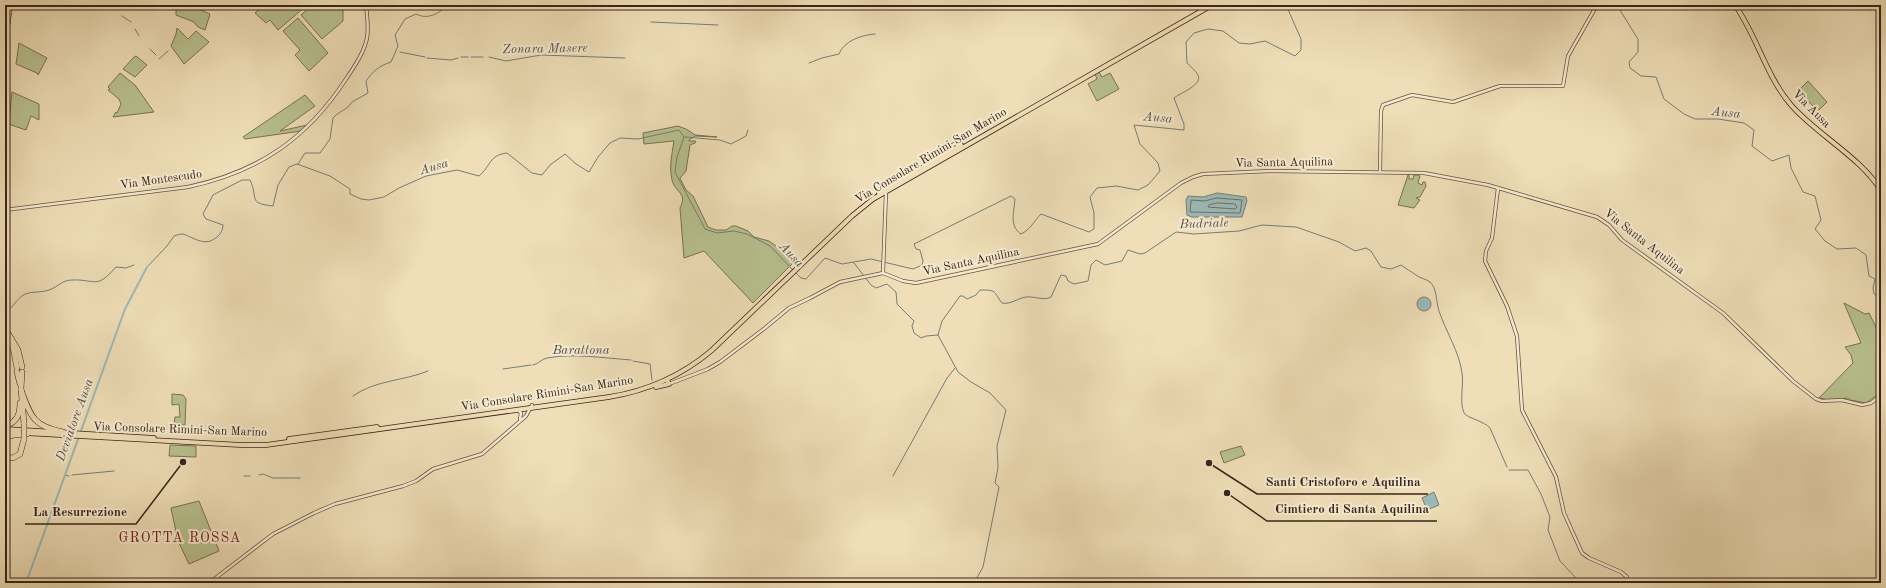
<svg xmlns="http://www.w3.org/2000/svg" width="1886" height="588" viewBox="0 0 1886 588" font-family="'Old Standard TT',serif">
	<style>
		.green { fill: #b8c18f; stroke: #797254 }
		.water { fill: #9dbab8; stroke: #757e79 }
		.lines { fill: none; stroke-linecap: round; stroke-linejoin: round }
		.shore { stroke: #6c6f69; stroke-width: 1 }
		.stream { stroke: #757e79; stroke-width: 1 }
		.canal { stroke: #9dbab8; stroke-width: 2 }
		.tertiary-casing { stroke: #675241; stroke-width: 4 }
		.primary-casing { stroke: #3a241a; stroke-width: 5.5 }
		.motorway-casing { stroke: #3a241a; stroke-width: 6 }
		.tertiary { stroke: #f5ead0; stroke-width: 2.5 }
		.primary { stroke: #efdeb7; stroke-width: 4 }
		.motorway { stroke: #efdeb7; stroke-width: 5 }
		.motorway-bridge-casing { stroke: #3a241a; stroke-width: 6; stroke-linecap: butt }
		.motorway-bridge { stroke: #efdeb7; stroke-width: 5 }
		.labels { text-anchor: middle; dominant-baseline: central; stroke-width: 4; stroke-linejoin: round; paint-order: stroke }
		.street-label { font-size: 12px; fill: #3a241a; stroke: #f5ead0 }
		.water-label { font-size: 13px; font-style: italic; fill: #585149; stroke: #f5ead0 }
		.quarter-label { font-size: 14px; letter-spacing: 1px; fill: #7a1f14; stroke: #f5ead0 }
		.leader { fill: none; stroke: #3a241a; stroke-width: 1.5 }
		.callout-dot { fill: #3a241a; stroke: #f5ead0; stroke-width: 1.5 }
		.callout-label { font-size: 13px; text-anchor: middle; font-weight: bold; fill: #3a241a; stroke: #f5ead0; stroke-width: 4; stroke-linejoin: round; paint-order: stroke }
	</style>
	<rect width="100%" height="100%" fill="#efdeb7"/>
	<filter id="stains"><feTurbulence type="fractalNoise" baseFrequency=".005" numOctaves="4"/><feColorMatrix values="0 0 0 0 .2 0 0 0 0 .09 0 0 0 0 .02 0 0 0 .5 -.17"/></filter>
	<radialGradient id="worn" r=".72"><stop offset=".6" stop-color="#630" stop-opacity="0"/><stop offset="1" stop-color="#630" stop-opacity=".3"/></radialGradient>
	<g class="green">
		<polygon points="176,5 189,5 210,14 205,30 198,27 194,22 176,15"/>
		<polygon points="264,5 307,5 278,30 270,20 266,23 255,13"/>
		<polygon points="312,5 343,5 343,21 322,39 301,15"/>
		<polygon points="298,18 328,53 309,71 295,55 300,50 283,31"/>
		<polygon points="177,28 188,39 196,31 209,42 184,64 171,46 176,34"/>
		<polygon points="19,43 47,58 38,75 37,73 16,64"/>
		<polygon points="136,56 147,65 135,77 123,69 134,57"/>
		<polygon points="1099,72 1102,77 1110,73 1119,89 1097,101 1088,84 1097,79 1095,74"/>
		<polygon points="120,73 135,85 154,112 113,117 116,112 117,113 121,104 119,99 108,90 110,89 108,87"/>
		<polygon points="1808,81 1827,102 1818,111 1798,91"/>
		<polygon points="12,92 39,104 39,120 31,116 26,130 11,125 9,122"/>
		<polygon points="305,95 315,106 280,131 307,125 301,131 245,139 243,137"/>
		<path d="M678 126 686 129 695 135 717 137 695 136 689 140V141H696L695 143 690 145 686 171 680 178 686 190 693 196 708 227 716 230H726L732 226H736L748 231 754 237 769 241 787 254 794 262 753 303 704 251 684 258 680 208C688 192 675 193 672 180 669 166 672 154 674 141L644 144 643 133Z"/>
		<polygon points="1409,172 1409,179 1413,179 1414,175 1418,175 1420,176 1418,183 1422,185 1423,182 1425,182 1426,186 1420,197 1416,198 1420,200 1414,208 1398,205"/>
		<polygon points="1844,303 1865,314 1869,313 1878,331 1881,331 1881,392 1866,403 1850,400 1848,398 1829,400 1819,398 1853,363 1851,355 1845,347 1861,343"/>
		<polygon points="172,394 183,395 186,399 185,425 174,425 175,417 180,417 179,404 172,405"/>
		<polygon points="170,445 196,446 196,457 169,456"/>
		<polygon points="1241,446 1245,455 1224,463 1220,452"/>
		<polygon points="199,501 219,551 189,564 178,541 171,508"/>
	</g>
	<g class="water">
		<polygon points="1217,193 1246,197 1247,201 1242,217 1192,217 1187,215 1186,200 1188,196 1203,197"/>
		<circle cx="1424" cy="304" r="7"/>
		<polygon points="1434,492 1439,505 1427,510 1422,498"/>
	</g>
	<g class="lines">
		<g class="shore">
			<polygon points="1217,198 1242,200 1240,213 1190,212 1191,200 1204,201"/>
			<polygon points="1218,203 1235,204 1237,207 1235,209 1208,207 1209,205"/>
		</g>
		<g class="stream">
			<polyline points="1614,5 1618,7 1638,39 1638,52 1629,62 1630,68 1641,76 1656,77 1664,99 1684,114 1695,119 1718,119 1744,123 1754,130 1752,146 1772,161 1789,155 1791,168 1803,192 1815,196 1821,220 1815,229 1825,241 1837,249 1856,248 1866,255 1869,276 1875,279 1873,288 1874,294 1877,296 1881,295"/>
			<polyline points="122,16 131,22"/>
			<polyline points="651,22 718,25"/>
			<polyline points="135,29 139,36"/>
			<polyline points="150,49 156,55"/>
			<polyline points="400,52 425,57"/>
			<polyline points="461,57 468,57"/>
			<polyline points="471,57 483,57"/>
			<polyline points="489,57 506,61 541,55 625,58"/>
			<polyline points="427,58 451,60 458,58"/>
			<polyline points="159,59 168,51"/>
			<path d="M809 63 822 58 839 54C844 41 861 35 875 34"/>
			<polyline points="685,137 720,140 731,144 746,136 748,130"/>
			<path d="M298 164 305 153H320L330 139 333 118 336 115 348 107 352 102 368 93 366 81C373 71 379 66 391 62L398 46 395 35 405 19 416 14C428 20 438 14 448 5"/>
			<path d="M854 263 871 285 876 288 887 284 896 292 897 304 914 321 912 326 914 333 921 338 926 336 938 335 942 321 960 296H963L967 299 976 295 980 290C997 290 993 291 1002 303 1010 305 1018 298 1026 297 1034 296 1044 301 1051 297L1061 275 1066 276 1068 281 1074 284 1088 281 1091 265 1096 260 1105 265 1122 261 1128 250 1140 254 1145 253 1176 232 1194 234 1239 231 1262 225 1296 227 1339 242 1355 251 1366 248 1371 251 1381 267 1391 269 1401 265C1406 268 1411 272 1416 275 1420 278 1426 279 1430 282 1437 288 1436 302 1439 311 1446 332 1459 351 1462 373 1464 386 1459 401 1464 413 1467 418 1484 421 1490 428L1507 467"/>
			<path d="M147 267 167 246 174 236C177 235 180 234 183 234 195 238 206 248 218 236 221 233 223 230 223 225L206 219 203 214 213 195 242 180H250C259 199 247 203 273 206L278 185 289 167 297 164 330 176 350 189V194L361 199 369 200 384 197 399 188 426 176 457 170 479 176C491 166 489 155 507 153L532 173 542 175 550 165 565 154 576 164 589 172 598 157 610 143 620 138 638 139 679 130 684 137 677 157 675 172 705 229 717 233 734 231 747 234 770 246 793 270"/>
			<path d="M796 273 801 278 806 279 825 258 842 264 871 259 913 269 922 265 923 261 920 250 916 249 914 244 1011 196 1015 199C1014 212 1009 226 1021 234 1030 230 1034 221 1041 214L1089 232 1094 229V213L1090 197 1097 188 1116 186 1138 190 1148 185 1160 171 1158 163 1140 144 1134 125 1184 130V124L1174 98C1180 93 1203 85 1198 75 1196 71 1190 66 1187 63L1186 42 1194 33 1208 29 1223 31 1239 43 1250 44 1265 41 1295 56 1301 50V39L1286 5"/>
			<path d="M5 313C13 308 17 298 25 294 32 291 42 293 49 290 58 287 62 280 72 280 96 279 96 290 116 267L126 268 134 265"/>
			<polyline points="938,335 958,372 971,382 990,393 1006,410 997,446 998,468 995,483 999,487 983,567 974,583"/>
			<polyline points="633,361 650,364 652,380"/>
			<path d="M533 365C539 364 541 359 547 358 574 353 603 358 631 360"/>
			<polyline points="503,369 531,365"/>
			<path d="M353 396C375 380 404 381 428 371"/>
			<polyline points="1509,470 1528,470 1541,494 1550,517 1548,530 1560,561 1575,577 1577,583"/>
			<polyline points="65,475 69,476"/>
			<polyline points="72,475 114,471"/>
			<polyline points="259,475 263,474 273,478 300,478"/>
			<polyline points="244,476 250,476"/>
			<polyline points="893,476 947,378 955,368"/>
		</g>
		<polyline class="canal" points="26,583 125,309 147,267"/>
		<g class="tertiary-casing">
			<g id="tertiary">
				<polyline points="1380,171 1381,111 1383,105 1412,95 1453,102 1500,86 1563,86 1568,56 1597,5"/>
				<polyline points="1498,188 1492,238 1486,251 1485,261 1507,306 1517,336 1522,410 1556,477 1564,513 1582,553 1589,558 1621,572 1627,577 1627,583"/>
				<path d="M5 210 188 187C258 172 307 139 346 79 354 67 364 53 367 38 369 27 367 16 366 5"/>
				<polyline points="883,273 886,192"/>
				<polyline points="669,384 708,369 720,362 765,328 789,308 810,298 840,282 883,273 903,281 916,283 1098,244 1181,183 1193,177 1203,174 1270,171 1424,173 1488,185 1597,217 1609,225 1622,240 1723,313 1793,381 1816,399 1822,401 1842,400 1862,405 1871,403 1881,395"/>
				<polyline points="518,410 521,413 520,419"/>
				<polyline points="209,583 273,534 314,513 335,504 403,486 416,481 433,469 482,454 526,416 532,405"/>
			</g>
		</g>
		<g class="primary-casing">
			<g id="primary">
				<path d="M1735 5C1757 36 1766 76 1791 105 1816 134 1863 159 1881 191"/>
				<polyline points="879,193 961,145"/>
				<polyline points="1881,263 1879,269 1881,273"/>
				<polyline points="656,387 669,384 667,380"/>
				<polyline points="5,429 154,438"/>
				<polyline points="5,432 19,433"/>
				<path d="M25 433 241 445H266L609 397C647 391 681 376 711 351L852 216 873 199 1212 5"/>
				<polyline points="289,439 377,427"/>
			</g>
		</g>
		<g class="motorway-casing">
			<g id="motorway">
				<polyline points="5,6 5,5"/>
				<polyline points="5,39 10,5"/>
				<polyline points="5,328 18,350 22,367"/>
				<polyline points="5,336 13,347 17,368"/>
				<polyline points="17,372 20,384"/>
				<polyline points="22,372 21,388 24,424"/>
				<path d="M21 390C31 417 33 426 63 432"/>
				<path d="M5 426C17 422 20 415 20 403"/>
				<polyline points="5,438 14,435 27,434"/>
				<polyline points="5,457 13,458 20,454 24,439"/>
			</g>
		</g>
		<use href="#tertiary" class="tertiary"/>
		<use href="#primary" class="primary"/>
		<use href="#motorway" class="motorway"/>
		<g class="motorway-bridge-casing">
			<polyline id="motorway-bridge" points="24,439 24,424"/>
		</g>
		<use href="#motorway-bridge" class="motorway-bridge"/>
	</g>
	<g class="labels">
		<g class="street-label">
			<text transform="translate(1811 109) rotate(45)">Via Ausa</text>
			<text transform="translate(931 156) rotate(-31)">Via Consolare Rimini-San Marino</text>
			<text transform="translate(1284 163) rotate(-1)">Via Santa Aquilina</text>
			<text transform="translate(161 180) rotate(-8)">Via Montescudo</text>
			<text transform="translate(1644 242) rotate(38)">Via Santa Aquilina</text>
			<text transform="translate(971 262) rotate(-12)">Via Santa Aquilina</text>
			<text transform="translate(547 394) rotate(-9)">Via Consolare Rimini-San Marino</text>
			<text transform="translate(180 430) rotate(2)">Via Consolare Rimini-San Marino</text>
		</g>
		<g class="water-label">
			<text transform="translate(545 49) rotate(-1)">Zonara Masere</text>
			<text transform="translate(1726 113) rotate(6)">Ausa</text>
			<text transform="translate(1158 118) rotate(5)">Ausa</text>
			<text transform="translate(434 167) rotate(-16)">Ausa</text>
			<text transform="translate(1204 224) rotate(-2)">Budriale</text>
			<text transform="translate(791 255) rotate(47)">Ausa</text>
			<text x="581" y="350">Barattona</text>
			<text transform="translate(75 420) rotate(-70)">Deviatore Ausa</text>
		</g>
		<g class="quarter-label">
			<text x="180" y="538">GROTTA ROSSA</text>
		</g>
	</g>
	<path class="leader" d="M1209 463L1257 494H1428M1227 493L1267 521H1437M183 462L136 524H25"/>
	<g class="callout-dot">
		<circle cx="1209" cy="463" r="4"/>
		<circle cx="1227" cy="493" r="4"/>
		<circle cx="183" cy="462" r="4"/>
	</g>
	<g class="callout-label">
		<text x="1343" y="486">Santi Cristoforo e Aquilina</text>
		<text x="1352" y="513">Cimtiero di Santa Aquilina</text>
		<text x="80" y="516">La Resurrezione</text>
	</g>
	<rect width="1886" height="588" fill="none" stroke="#efdeb7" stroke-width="20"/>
	<rect x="6" y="6" width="1874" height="576" fill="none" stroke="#3a241a" stroke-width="2"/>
	<rect x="10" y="10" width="1866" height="568" fill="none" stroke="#3a241a"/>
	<rect width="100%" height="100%" filter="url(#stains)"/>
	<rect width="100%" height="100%" fill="url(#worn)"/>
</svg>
